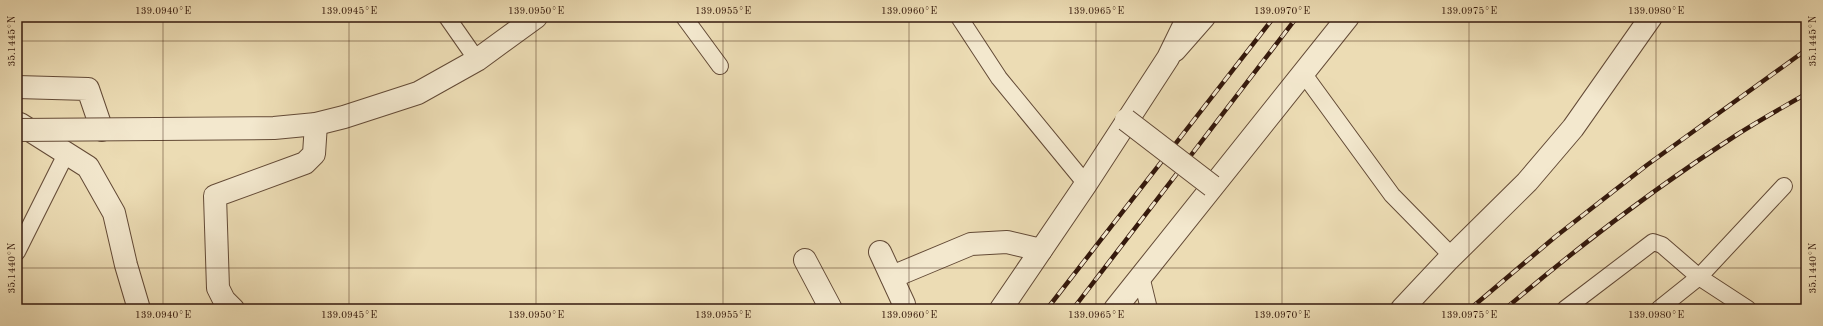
<svg xmlns="http://www.w3.org/2000/svg" width="1823" height="326" viewBox="0 0 1823 326" font-family="'Old Standard TT',serif">
	<style>
		.lines { fill: none; stroke-linecap: round; stroke-linejoin: round }
		.service-casing { stroke: #634a36; stroke-width: 18 }
		.minor-casing { stroke: #634a36; stroke-width: 24 }
		.tertiary-casing { stroke: #634a36; stroke-width: 24 }
		.service { stroke: #f3e8ce; stroke-width: 16 }
		.minor { stroke: #f3e8ce; stroke-width: 22 }
		.tertiary { stroke: #f3e8ce; stroke-width: 22 }
		.rail-casing { stroke: #35190c; stroke-width: 4.5 }
		.rail { stroke: #f3e8ce; stroke-width: 3; stroke-dasharray: 9; stroke-linecap: butt }
		.minor-bridge-casing { stroke: #634a36; stroke-width: 24; stroke-linecap: butt }
		.tertiary-bridge-casing { stroke: #634a36; stroke-width: 24; stroke-linecap: butt }
		.minor-bridge { stroke: #f3e8ce; stroke-width: 22 }
		.tertiary-bridge { stroke: #f3e8ce; stroke-width: 22 }
		.ticks { fill: none; stroke: #35190c; stroke-width: 1; stroke-opacity: 0.45 }
		.neatline { fill: none; stroke: #35190c; stroke-width: 1.5 }
		.ticks-label { font-size: 10px; text-anchor: middle; fill: #35190c }
	</style>
	<rect width="100%" height="100%" fill="#ecdcb4"/>
	<filter id="stains"><feTurbulence type="fractalNoise" baseFrequency=".005" numOctaves="4"/><feColorMatrix values="0 0 0 0 .2 0 0 0 0 .09 0 0 0 0 .02 0 0 0 .5 -.17"/></filter>
	<radialGradient id="worn" r=".72"><stop offset=".6" stop-color="#630" stop-opacity="0"/><stop offset="1" stop-color="#630" stop-opacity=".3"/></radialGradient>
	<g class="lines">
		<g class="service-casing">
			<g id="service">
				<polyline points="447,17 477,60"/>
				<polyline points="684,17 720,66"/>
				<polyline points="959,17 999,78 1086,184"/>
				<polyline points="1303,73 1392,195 1452,256"/>
				<polyline points="17,252 66,154"/>
				<polyline points="1141,276 1149,309"/>
				<polyline points="1565,309 1653,242 1662,245 1699,277 1748,309"/>
				<polyline points="1659,309 1699,277 1784,186"/>
			</g>
		</g>
		<g class="minor-casing">
			<g id="minor">
				<polyline points="1175,50 1204,17"/>
				<polyline points="17,87 88,89 102,130"/>
				<polyline points="20,124 88,167 114,213 126,265 139,309"/>
				<polyline points="880,252 904,304"/>
				<polyline points="805,260 831,309"/>
				<polyline points="892,277 971,244 1007,242 1041,250"/>
				<polyline points="233,309 224,300 218,288 215,196 305,163 314,154 316,124"/>
				<polyline points="1115,309 1348,17"/>
				<polyline points="1402,309 1447,261 1527,182 1573,128 1651,17"/>
			</g>
		</g>
		<g class="tertiary-casing">
			<g id="tertiary">
				<polyline points="157,129 274,128 316,124 344,117 418,93 477,60 536,17"/>
				<polyline points="1001,309 1086,184 1168,58 1188,17"/>
			</g>
		</g>
		<use href="#service" class="service"/>
		<use href="#minor" class="minor"/>
		<use href="#tertiary" class="tertiary"/>
		<g class="rail-casing">
			<g id="rail">
				<polyline points="1047,309 1274,17"/>
				<polyline points="1073,309 1297,17"/>
				<polyline points="1470,309 1555,237 1647,165 1806,50"/>
				<path d="M1505 309C1579 246 1656 187 1738 134 1760 120 1783 107 1806 94"/>
			</g>
		</g>
		<use href="#rail" class="rail"/>
		<g class="minor-bridge-casing">
			<polyline id="minor-bridge" points="1126,120 1212,186"/>
		</g>
		<g class="tertiary-bridge-casing">
			<polyline id="tertiary-bridge" points="17,130 157,129"/>
		</g>
		<use href="#minor-bridge" class="minor-bridge"/>
		<use href="#tertiary-bridge" class="tertiary-bridge"/>
	</g>
	<path class="ticks" d="M163 17V309M349 17V309M536 17V309M723 17V309M909 17V309M1096 17V309M1282 17V309M1469 17V309M1656 17V309M17 41H1806M17 268H1806"/>
	<rect width="1823" height="326" fill="none" stroke="#ecdcb4" stroke-width="44"/>
	<rect x="22" y="22" width="1779" height="282" class="neatline"/>
	<g class="ticks-label">
		<text x="163" y="14">139.0940°E</text>
		<text x="349" y="14">139.0945°E</text>
		<text x="536" y="14">139.0950°E</text>
		<text x="723" y="14">139.0955°E</text>
		<text x="909" y="14">139.0960°E</text>
		<text x="1096" y="14">139.0965°E</text>
		<text x="1282" y="14">139.0970°E</text>
		<text x="1469" y="14">139.0975°E</text>
		<text x="1656" y="14">139.0980°E</text>
		<text transform="translate(11 41) rotate(-90)" y="4">35.1445°N</text>
		<text transform="translate(1812 41) rotate(-90)" y="4">35.1445°N</text>
		<text transform="translate(11 268) rotate(-90)" y="4">35.1440°N</text>
		<text transform="translate(1812 268) rotate(-90)" y="4">35.1440°N</text>
		<text x="163" y="318">139.0940°E</text>
		<text x="349" y="318">139.0945°E</text>
		<text x="536" y="318">139.0950°E</text>
		<text x="723" y="318">139.0955°E</text>
		<text x="909" y="318">139.0960°E</text>
		<text x="1096" y="318">139.0965°E</text>
		<text x="1282" y="318">139.0970°E</text>
		<text x="1469" y="318">139.0975°E</text>
		<text x="1656" y="318">139.0980°E</text>
	</g>
	<rect width="100%" height="100%" filter="url(#stains)"/>
	<rect width="100%" height="100%" fill="url(#worn)"/>
</svg>
